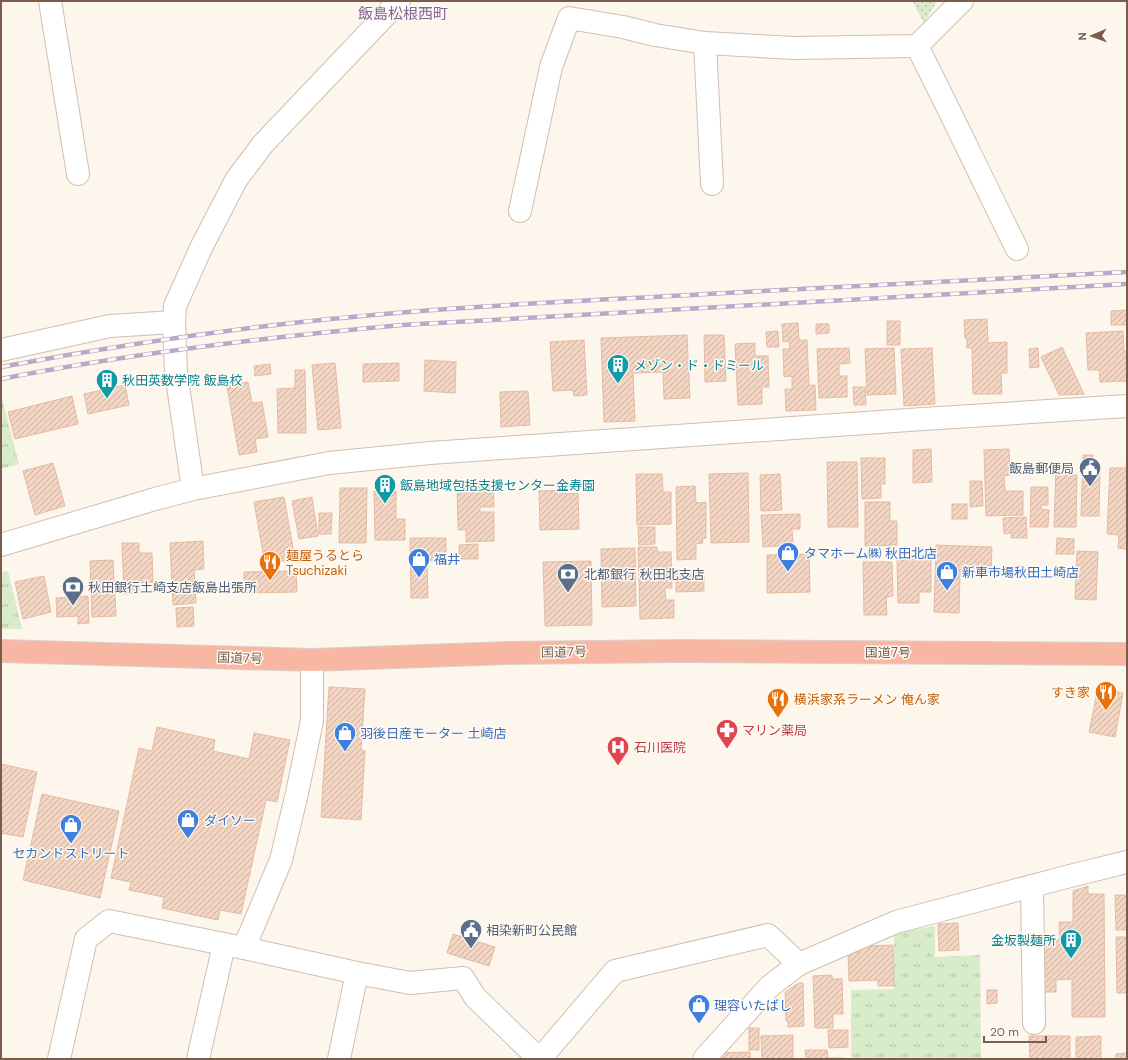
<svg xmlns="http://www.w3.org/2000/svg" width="1128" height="1060" viewBox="0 0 1128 1060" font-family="'DM Sans','Noto Sans JP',sans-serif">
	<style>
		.grass { fill: url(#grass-tufts) }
		.park { fill: url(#park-dots) }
		.building { fill: url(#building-hatch); stroke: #e6bba3 }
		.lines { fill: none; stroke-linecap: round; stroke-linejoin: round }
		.minor-casing { stroke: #d1beb0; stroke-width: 24 }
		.highway-casing { stroke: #dad1cd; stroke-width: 24 }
		.minor { stroke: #fff; stroke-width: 22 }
		.highway { stroke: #f7b7a3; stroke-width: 22 }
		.rail-casing { stroke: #b9a8c9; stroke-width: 4.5 }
		.rail { stroke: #fffaf3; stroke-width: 3; stroke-dasharray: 9; stroke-linecap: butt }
		.labels { text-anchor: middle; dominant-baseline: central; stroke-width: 3; stroke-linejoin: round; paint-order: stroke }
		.culture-label { font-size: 13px; fill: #0d838f; stroke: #fffaf3; text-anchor: start }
		.service-label { font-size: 13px; fill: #4e5e75; stroke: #fffaf3; text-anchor: start }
		.shop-label { font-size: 13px; fill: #366cbe; stroke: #fffaf3; text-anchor: start }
		.food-label { font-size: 13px; fill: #c56008; stroke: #fffaf3; text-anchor: start }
		.street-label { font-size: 13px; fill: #7a5c4d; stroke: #fffaf3 }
		.health-label { font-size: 13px; fill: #be3a42; stroke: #fffaf3; text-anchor: start }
		.quarter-label { font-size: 15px; fill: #846695; stroke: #fffaf3 }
	</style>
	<defs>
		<pattern id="grass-tufts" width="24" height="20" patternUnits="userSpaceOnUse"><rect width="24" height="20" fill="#d8ecc9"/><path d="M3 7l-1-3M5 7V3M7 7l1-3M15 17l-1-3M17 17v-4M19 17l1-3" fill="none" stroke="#b4c2a5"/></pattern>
		<pattern id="park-dots" width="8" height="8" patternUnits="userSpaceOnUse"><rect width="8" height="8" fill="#d8ecc9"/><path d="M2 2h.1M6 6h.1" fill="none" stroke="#b4c2a5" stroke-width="1.8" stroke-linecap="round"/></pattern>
		<pattern id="building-hatch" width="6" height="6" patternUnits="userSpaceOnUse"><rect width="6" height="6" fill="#f3d5c3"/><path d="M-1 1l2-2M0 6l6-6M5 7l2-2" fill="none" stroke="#cab0a1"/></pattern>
	</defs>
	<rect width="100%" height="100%" fill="#fdf6ec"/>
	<g class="grass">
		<polygon points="1,395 19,464 1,469"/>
		<polygon points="8,571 22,629 1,629 1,572"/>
		<polygon points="935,926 935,957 980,955 981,1059 851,1059 851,990 894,989 894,936 904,931"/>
	</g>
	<polygon class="park" points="912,1 937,1 924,23"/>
	<g class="building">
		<polygon points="1127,310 1127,325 1111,325 1111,311"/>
		<polygon points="987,319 988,343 1007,342 1007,373 1001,373 1002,394 973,394 972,348 967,348 967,338 965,338 964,320"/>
		<rect x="887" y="321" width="13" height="24"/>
		<polygon points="798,323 799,340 807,340 809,385 815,385 816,410 786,411 785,389 792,389 792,376 784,377 783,349 790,349 789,341 783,342 782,324"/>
		<polygon points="816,324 829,324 829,333 816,334"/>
		<polygon points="778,331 779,347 767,347 766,332"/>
		<polygon points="1123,331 1124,351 1127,351 1127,381 1100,382 1099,370 1088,370 1086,333"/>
		<polygon points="687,335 690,398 664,399 663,372 633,373 635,421 604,422 601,338"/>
		<polygon points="704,335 724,335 726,381 705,382"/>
		<polygon points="584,340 587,395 574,396 573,390 553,391 550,342"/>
		<polygon points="755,343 755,356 768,356 769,387 762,387 762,404 738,405 735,344"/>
		<polygon points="1062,347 1084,394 1059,395 1041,357"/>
		<polygon points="849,348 850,363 839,364 839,376 847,376 847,397 819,398 817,349"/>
		<polygon points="894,348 896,394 867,395 865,349"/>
		<polygon points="932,348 935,404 904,406 901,349"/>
		<polygon points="1038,348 1039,367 1030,368 1029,349"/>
		<polygon points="425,360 456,362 455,393 424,391"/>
		<polygon points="335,363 341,428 318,430 312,365"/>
		<polygon points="399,363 399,381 363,382 363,364"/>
		<polygon points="270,364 271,374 255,376 254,366"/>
		<polygon points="295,370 305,370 306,433 278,433 277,389 295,388"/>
		<polygon points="248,382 252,403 262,402 268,437 255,439 257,452 239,455 227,386"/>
		<polygon points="125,385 129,405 88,414 84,394"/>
		<polygon points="853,387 865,387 866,405 854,405"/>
		<polygon points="528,391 530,425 501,427 500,392"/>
		<polygon points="72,396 78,424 15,439 8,412"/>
		<polygon points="931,449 932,482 913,483 913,450"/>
		<polygon points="1009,449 1010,475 1004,476 1005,491 1023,491 1023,515 986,516 984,450"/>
		<polygon points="1127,451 1127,549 1118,548 1119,535 1107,534 1110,468 1126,468"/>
		<polygon points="1083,455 1093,455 1092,466 1100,467 1099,516 1081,516"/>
		<polygon points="861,458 885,458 885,484 881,484 881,498 862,499"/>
		<polygon points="827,462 857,462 858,527 828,527"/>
		<polygon points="53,463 65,506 35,515 23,471"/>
		<polygon points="1056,465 1072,465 1072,475 1077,475 1076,527 1054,527"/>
		<polygon points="748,473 749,542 711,543 709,474"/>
		<polygon points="636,474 662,474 663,492 671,492 671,524 637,525"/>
		<polygon points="780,474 782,510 761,511 760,475"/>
		<polygon points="970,481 982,481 983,506 970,507"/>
		<polygon points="493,485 494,507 480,507 480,512 494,512 494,541 466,542 466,530 458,530 457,486"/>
		<polygon points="695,486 696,503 706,502 706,538 702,539 703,543 696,544 696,559 677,560 676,487"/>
		<polygon points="1031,487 1048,487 1048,505 1041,505 1041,509 1049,510 1048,527 1030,527"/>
		<polygon points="340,488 367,488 366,543 339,543"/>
		<polygon points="565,490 565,494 578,493 579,529 540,530 539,491"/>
		<polygon points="374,491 396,491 396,519 405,519 405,540 375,540"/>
		<polygon points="284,497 295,559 265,564 254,502"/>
		<polygon points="312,497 318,536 299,539 292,501"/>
		<polygon points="865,502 890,502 890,521 897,521 897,545 865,546"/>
		<rect x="952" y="504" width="15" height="15"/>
		<polygon points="319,513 332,513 331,534 319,534"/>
		<polygon points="800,514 800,529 792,529 793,545 763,547 761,515"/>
		<polygon points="1026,517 1027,538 1011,538 1012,533 1004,534 1003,518"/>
		<polygon points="638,527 655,527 655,544 639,545"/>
		<polygon points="410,538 446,538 446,560 427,561 428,598 411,598"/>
		<polygon points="1057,538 1074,539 1074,554 1056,554"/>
		<polygon points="203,541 204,569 194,570 196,603 173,605 170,543"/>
		<polygon points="122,543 139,543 139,553 152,553 153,582 139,583 139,593 124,594"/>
		<polygon points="478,544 478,559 459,559 459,545"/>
		<polygon points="936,545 992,547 991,572 960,572 959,613 934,612"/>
		<polygon points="638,547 657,547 657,552 671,552 672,588 665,588 666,600 674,600 674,618 640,619"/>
		<polygon points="635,548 636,606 602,607 601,549"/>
		<polygon points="1077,551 1098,552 1096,600 1075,599"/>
		<polygon points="809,554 810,592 767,593 767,555"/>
		<polygon points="931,559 931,592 919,592 919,603 898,603 897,560"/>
		<polygon points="113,560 116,616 92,617 90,561"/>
		<polygon points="591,561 592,625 545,626 543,562"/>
		<polygon points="863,562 892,562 893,596 886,597 887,615 864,615"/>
		<polygon points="296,571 297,592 244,593 244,572"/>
		<polygon points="704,572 704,591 676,592 676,573"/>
		<polygon points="44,576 51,612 23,619 15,582"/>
		<polygon points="88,596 89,623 78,624 78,616 57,617 56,598"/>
		<polygon points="193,607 194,626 177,627 176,608"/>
		<polygon points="329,687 365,689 361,750 365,751 361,820 321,817"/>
		<polygon points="1098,688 1123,693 1115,737 1089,732"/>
		<polygon points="157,727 215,740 213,751 249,759 254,733 290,740 277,802 266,800 241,914 220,910 218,920 162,908 164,897 129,890 131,882 111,878 139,748 152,751"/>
		<polygon points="1,764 37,772 23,837 1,833"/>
		<polygon points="42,794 119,811 100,898 23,880"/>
		<polygon points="1088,886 1088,894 1104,894 1105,1017 1072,1017 1072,979 1056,980 1056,992 1037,992 1037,940 1060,940 1059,922 1073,922 1073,891"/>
		<polygon points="1115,895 1127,895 1127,930 1116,930"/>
		<polygon points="958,923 959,950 939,951 938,924"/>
		<polygon points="453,934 495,947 489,966 447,953"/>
		<polygon points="1116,937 1127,937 1127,993 1117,993"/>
		<polygon points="893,945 894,986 878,986 878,980 849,981 848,952 859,952 867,946"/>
		<polygon points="832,975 832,979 842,979 843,1014 833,1014 833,1028 815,1028 813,976"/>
		<polygon points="799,983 803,983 804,1026 788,1027 788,1021 786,1021 785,992"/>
		<polygon points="987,990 997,990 997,1003 987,1004"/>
		<rect x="749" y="1028" width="10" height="22"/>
		<polygon points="828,1030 848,1030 848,1047 829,1048"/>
		<polygon points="793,1035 793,1059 762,1059 761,1036"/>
		<polygon points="1029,1036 1070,1036 1070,1059 1030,1059"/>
		<polygon points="1101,1036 1101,1059 1076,1059 1076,1037"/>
		<polygon points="805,1050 827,1050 828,1058 845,1058 845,1059 806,1059"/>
		<polygon points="750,1052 750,1059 719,1059 719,1053"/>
		<polygon points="1127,1053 1127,1059 1116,1059 1116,1054"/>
	</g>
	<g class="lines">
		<g class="minor-casing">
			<g id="minor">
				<polyline points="50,1 78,174"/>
				<polyline points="705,43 712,184"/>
				<path d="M917 46C951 113 983 181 1017 249"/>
				<polyline points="520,211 551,67 569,18 623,27 655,35 705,43 794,48 917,46 962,1"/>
				<polyline points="1,350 110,326 174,322"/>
				<polyline points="193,489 176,372 174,322 175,306 201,248 236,180 263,144 399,1"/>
				<polyline points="1,545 155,499 193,489 329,463 430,453 923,419 1127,406"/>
				<polyline points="1032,886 1034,1023"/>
				<polyline points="244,948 281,860 297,793 312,721 312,660"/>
				<polyline points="59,1059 86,939 109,921 244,948 357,973 410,983 463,978 475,997 539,1059"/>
				<polyline points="198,1059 224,945"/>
				<polyline points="339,1059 357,973"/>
				<polyline points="540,1059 615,971 768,935 799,964"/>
				<polyline points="704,1059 770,986 799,964 896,922 1070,876 1127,862"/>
			</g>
		</g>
		<g class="highway-casing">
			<polyline id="highway" points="1,651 312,660 508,653 678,651 1127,654"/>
		</g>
		<use href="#minor" class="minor"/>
		<use href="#highway" class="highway"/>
		<g class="rail-casing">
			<g id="rail">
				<path d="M1 367C98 349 195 334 293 323 431 307 569 302 707 294 847 287 987 279 1127 272"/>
				<path d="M1 379C133 353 268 337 402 325L1127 284"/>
			</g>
		</g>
		<use href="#rail" class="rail"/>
	</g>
	<defs>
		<g id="building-pin" transform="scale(1.15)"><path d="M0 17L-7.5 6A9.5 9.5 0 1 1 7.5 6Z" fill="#0f9aa8" stroke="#fffaf3"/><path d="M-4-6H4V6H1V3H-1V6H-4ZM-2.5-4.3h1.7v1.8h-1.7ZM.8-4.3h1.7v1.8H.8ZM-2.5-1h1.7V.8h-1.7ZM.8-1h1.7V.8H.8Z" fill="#fff"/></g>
		<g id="civic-pin" transform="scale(1.15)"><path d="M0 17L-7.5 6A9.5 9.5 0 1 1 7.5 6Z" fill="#5c6f8a" stroke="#fffaf3"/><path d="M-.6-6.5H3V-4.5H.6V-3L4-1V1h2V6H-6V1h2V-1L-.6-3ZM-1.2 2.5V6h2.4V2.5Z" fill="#fff"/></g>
		<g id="shop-pin" transform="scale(1.15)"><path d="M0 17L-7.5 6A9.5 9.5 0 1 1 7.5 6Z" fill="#3f7fe0" stroke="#fffaf3"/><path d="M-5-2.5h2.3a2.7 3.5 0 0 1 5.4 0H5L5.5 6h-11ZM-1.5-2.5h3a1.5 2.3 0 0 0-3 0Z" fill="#fff"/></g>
		<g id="restaurant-pin" transform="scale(1.15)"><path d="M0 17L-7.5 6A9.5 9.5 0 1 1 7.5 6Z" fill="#e8710a" stroke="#fffaf3"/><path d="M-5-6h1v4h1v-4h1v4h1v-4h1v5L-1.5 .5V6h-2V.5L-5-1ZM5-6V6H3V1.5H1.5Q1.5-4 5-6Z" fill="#fff"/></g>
		<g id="bank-pin" transform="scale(1.15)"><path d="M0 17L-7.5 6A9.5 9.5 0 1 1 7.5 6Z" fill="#5c6f8a" stroke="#fffaf3"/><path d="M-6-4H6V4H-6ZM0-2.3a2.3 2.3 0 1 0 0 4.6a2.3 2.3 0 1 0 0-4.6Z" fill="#fff"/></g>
		<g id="pharmacy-pin" transform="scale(1.15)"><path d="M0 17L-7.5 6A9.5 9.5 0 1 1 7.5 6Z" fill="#e0444e" stroke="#fffaf3"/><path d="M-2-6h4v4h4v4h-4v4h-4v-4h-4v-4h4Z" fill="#fff"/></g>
		<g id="hospital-pin" transform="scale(1.15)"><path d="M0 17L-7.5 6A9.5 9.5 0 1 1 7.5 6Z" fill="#e0444e" stroke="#fffaf3"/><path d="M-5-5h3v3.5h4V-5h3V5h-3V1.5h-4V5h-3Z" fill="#fff"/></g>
	</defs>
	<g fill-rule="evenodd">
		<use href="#building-pin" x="618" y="365"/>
		<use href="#building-pin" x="107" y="380"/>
		<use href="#civic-pin" x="1090" y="468"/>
		<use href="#building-pin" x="385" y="485"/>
		<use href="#shop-pin" x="788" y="553"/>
		<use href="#shop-pin" x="419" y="559"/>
		<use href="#restaurant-pin" x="270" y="562"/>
		<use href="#shop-pin" x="947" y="572"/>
		<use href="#bank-pin" x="568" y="574"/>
		<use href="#bank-pin" x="73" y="587"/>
		<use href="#restaurant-pin" x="1106" y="692"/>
		<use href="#restaurant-pin" x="778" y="699"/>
		<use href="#pharmacy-pin" x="727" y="730"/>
		<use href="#shop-pin" x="345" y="733"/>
		<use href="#hospital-pin" x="618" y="747"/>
		<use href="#shop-pin" x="188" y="820"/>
		<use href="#shop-pin" x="71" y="825"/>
		<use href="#civic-pin" x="471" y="930"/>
		<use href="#building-pin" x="1071" y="940"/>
		<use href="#shop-pin" x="699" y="1005"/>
	</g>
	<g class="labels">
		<g class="culture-label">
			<text x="634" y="365">メゾン・ド・ドミール</text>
			<text x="122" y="380">秋田英数学院 飯島校</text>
			<text x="400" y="485">飯島地域包括支援センター金寿園</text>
			<text x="1056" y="940" text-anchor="end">金坂製麺所</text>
		</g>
		<g class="service-label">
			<text x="1074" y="468" text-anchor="end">飯島郵便局</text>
			<text x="584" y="574">北都銀行 秋田北支店</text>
			<text x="88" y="587">秋田銀行土崎支店飯島出張所</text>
			<text x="486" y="930">相染新町公民館</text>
		</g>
		<g class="shop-label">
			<text x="804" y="553">タマホーム㈱ 秋田北店</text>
			<text x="434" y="559">福井</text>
			<text x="962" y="572">新車市場秋田土崎店</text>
			<text x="360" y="733">羽後日産モーター 土崎店</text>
			<text x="204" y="820">ダイソー</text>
			<text x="71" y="853" text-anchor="middle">セカンドストリート</text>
			<text x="714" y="1005">理容いたばし</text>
		</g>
		<g class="food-label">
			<text x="286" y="555">麺屋うるとら<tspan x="286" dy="15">Tsuchizaki</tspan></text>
			<text x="1090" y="692" text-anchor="end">すき家</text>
			<text x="794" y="699">横浜家系ラーメン 俺ん家</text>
		</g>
		<g class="street-label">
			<text transform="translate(564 652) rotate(-1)">国道7号</text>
			<text x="888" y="652">国道7号</text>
			<text transform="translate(240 658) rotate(2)">国道7号</text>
		</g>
		<g class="health-label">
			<text x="742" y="730">マリン薬局</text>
			<text x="634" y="747">石川医院</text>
		</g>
		<g class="quarter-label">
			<text x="403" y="14">飯島松根西町</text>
		</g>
	</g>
	<rect width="1128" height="1060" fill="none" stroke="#7a5c4d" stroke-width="4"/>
	<g transform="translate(1092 36) rotate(268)" stroke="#fffaf3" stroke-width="3" paint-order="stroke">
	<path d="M0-3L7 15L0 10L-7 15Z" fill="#7a5c4d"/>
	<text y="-6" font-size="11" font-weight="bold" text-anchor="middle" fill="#7a5c4d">N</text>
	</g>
	<path d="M984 1036v6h62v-6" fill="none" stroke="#7a5c4d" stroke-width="2"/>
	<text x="990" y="1036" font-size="12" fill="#7a5c4d" stroke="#fffaf3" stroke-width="3" paint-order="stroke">20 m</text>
</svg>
